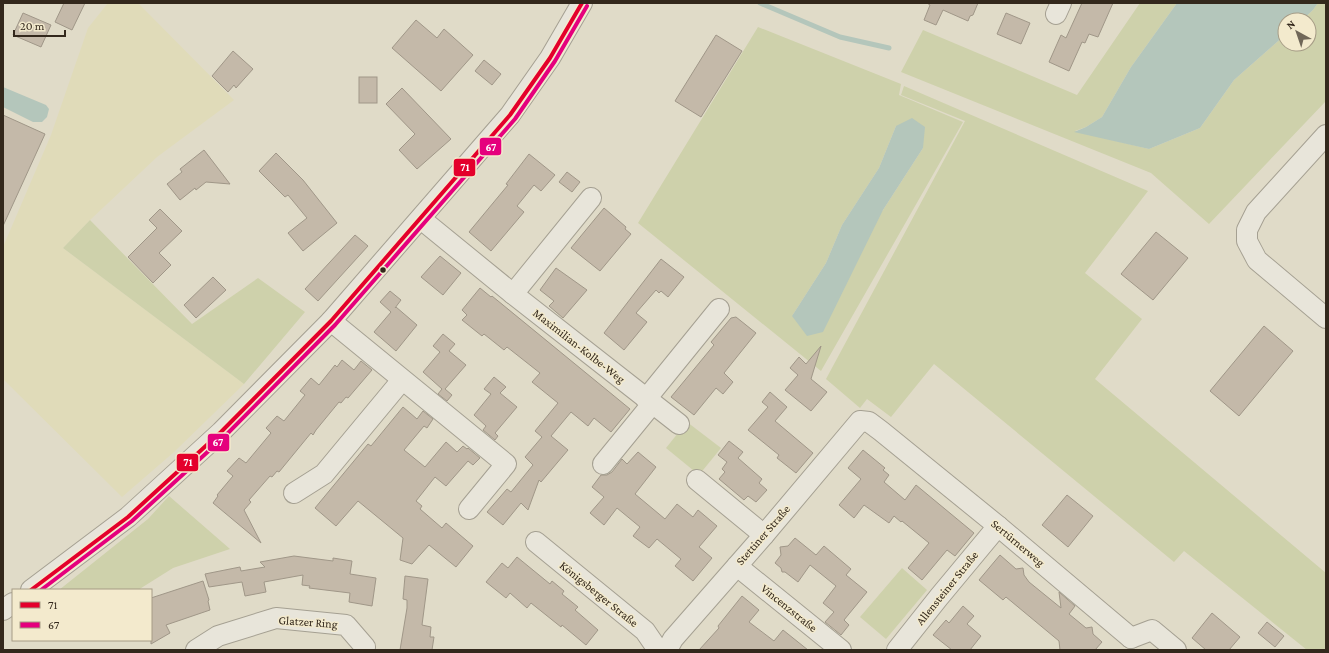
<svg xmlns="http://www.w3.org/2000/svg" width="1329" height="653" viewBox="0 0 1329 653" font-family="'Crimson Pro',serif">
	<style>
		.farmland { fill: #e0dbb9 }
		.green { fill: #ced1ab; fill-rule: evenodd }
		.water { fill: #b4c6bb }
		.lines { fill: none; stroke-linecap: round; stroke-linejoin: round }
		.stream { stroke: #b4c6bb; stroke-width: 5 }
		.building { fill: #c4b9a9; stroke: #a09788 }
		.minor-casing { stroke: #a5a092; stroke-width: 22 }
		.minor { stroke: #e8e5da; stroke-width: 20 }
		.bus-1-casing { stroke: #f3eacd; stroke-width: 7 }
		.bus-2-casing { stroke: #f3eacd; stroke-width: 7 }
		.bus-1 { stroke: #e4002b; stroke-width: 4 }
		.bus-2 { stroke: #e5007d; stroke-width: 4 }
		.bus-dot { fill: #33281c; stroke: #f3eacd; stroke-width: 1.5 }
		.labels { text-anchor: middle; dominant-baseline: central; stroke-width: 3; stroke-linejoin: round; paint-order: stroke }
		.street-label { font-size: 12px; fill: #33281c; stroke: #f3eacd }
		.line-badge { stroke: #f3eacd; stroke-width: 1.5 }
		.badge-label { font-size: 11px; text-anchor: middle; font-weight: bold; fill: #fff }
	</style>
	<rect width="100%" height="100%" fill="#e0dbc8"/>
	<polygon class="farmland" points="108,3 138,3 234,100 157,157 90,220 63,248 244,384 174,452 122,497 3,379 3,247 51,135 88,28"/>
	<g class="green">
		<polygon points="1140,3 1177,3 1131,67 1102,117 1086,127 1075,131 1149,149 1200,128 1234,80 1285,35 1285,44 1309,44 1309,20 1302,20 1313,10 1318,3 1326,3 1326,101 1209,224 1151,173 901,72 923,30 1077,95"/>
		<path d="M758 27 901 84 899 95 963 122 821 371 638 223ZM896 126 923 148 883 210 792 316 826 263 842 225 879 168Z"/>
		<polygon points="904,86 1148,191 1085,273 1142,319 1095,379 1326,573 1326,650 1307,650 1184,551 1174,562 934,364 891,417 867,399 860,408 826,379 965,121 901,95"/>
		<polygon points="90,220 192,324 258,278 305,312 244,384 63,248"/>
		<polygon points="687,422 721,448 699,475 666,448"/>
		<polygon points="169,496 230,549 173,568 138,590 59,590 148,519"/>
		<polygon points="902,568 927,590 886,639 860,617"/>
	</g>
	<g class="water">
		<polygon points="1177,3 1318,3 1313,10 1302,20 1285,20 1285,35 1234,80 1200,128 1149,149 1074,132 1086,127 1102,117 1131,67"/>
		<polygon points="3,87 46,105 49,109 47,117 42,122 33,122 3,107"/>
		<polygon points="912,118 925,127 923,148 883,210 823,332 807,336 792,316 826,263 842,225 879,168 896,126"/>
	</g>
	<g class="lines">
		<polyline class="stream" points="760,3 840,37 889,48"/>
	</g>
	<g class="building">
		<polygon points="64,3 85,3 72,30 55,22"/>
		<polygon points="927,3 978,3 973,15 970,16 968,21 943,10 936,25 924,20 930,5"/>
		<polygon points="1082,3 1113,3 1098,37 1089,34 1085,43 1082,42 1069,71 1049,62 1061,35 1066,38"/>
		<polygon points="23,13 51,25 41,47 13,35"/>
		<polygon points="1006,13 1030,23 1021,44 997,34"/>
		<polygon points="416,20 437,38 444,29 473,55 441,91 392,48"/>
		<polygon points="716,35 742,51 701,117 675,101"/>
		<polygon points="233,51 253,69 236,88 234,85 228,92 212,76"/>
		<polygon points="484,60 501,74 492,85 475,71"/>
		<rect x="359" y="77" width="18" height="26"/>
		<polygon points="402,88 451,139 417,169 399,150 415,134 386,104"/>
		<polygon points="3,115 45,134 3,226"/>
		<polygon points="204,150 230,184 206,182 196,190 195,188 180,200 167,184 182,172 180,169"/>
		<polygon points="276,153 303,180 337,223 303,251 288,233 307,218 288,195 285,197 259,171"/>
		<polygon points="529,154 555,175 541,191 534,185 517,206 524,212 491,251 469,232 508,185 506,184"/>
		<polygon points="567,172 580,182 572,192 559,182"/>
		<polygon points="604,208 626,227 625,229 631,234 600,271 571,248"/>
		<polygon points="160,209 182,231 159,253 171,265 153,283 128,257 157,228 149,220"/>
		<polygon points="1156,232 1188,258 1153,300 1121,274"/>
		<polygon points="355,235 368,246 318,301 305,289"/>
		<polygon points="440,256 461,273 443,295 421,277"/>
		<polygon points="661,259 684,277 668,297 661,291 659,293 656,290 636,313 647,322 624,350 604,333"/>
		<polygon points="556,268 587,290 563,318 549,306 554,301 540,290"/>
		<polygon points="213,277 226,290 196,318 184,305"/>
		<polygon points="480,288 491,297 492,296 630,409 611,432 594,418 588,426 571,412 551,436 568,450 541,482 539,480 528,510 521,503 503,525 487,512 507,489 511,492 533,465 525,457 542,437 535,431 558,403 532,382 540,373 507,347 504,350 484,334 482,336 462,320 467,315 462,310"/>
		<polygon points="390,291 401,300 395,308 396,307 417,325 396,351 374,332 391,312 380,302"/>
		<polygon points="736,317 756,333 724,373 733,382 723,394 716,388 694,415 671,397 714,345 711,342 731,318"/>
		<polygon points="1264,326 1293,351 1239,416 1210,391"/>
		<polygon points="443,334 455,344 449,351 466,365 445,389 452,395 447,401 438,394 442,389 423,372 440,352 433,346"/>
		<polygon points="821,346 811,379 827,392 811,411 785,390 798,375 790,368 799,357 806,364"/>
		<polygon points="342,360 354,370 361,361 372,370 348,398 346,397 341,403 339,402 316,430 313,435 311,433 279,472 277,471 272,477 270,476 249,500 251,502 244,510 261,543 213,503 218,496 217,495 233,476 227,471 239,458 246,463 271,433 266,428 277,416 284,421 305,395 300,391 311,378 319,385 335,365 337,367"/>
		<polygon points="494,377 506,387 500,393 517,407 495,433 498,436 495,440 483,430 486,426 474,415 491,394 484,389"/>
		<polygon points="770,392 787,407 775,421 813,453 796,473 777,458 779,455 748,430 768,407 762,402"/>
		<polygon points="403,407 417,419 423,411 433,419 427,428 424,426 404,450 425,467 446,442 457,452 463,446 467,449 468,448 480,458 473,465 468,461 446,486 435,477 416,501 422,506 420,509 442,528 446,523 473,546 456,567 429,545 412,564 400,560 403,538 358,501 336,526 315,508 368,444 371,446"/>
		<polygon points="729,441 743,452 738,458 762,479 759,483 767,490 756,502 748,496 744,500 719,479 725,472 722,469 727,462 718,455"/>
		<polygon points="863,450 885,468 883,470 889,475 884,482 905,500 916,485 974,533 955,556 947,550 922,580 908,568 929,543 902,521 901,522 894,516 889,523 864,505 854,518 839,505 861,479 848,468"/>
		<polygon points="638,452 656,467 635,494 665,519 677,504 693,517 698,510 717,526 699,547 712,558 693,581 675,566 681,559 657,539 649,548 633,536 640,527 617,508 604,525 590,513 604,497 592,487 601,475 607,475 612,472 622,459 627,464"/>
		<polygon points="1067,495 1093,516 1068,547 1042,525"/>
		<polygon points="795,538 816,555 824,546 851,569 846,575 867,592 844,620 849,625 841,635 825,622 834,612 823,603 836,586 810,565 798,582 785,572 782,572 781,568 775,563 781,555 780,547 788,546"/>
		<polygon points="1000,555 1016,569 1023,568 1024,575 1029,582 1061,608 1059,592 1075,606 1069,614 1086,628 1092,627 1093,634 1102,642 1095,650 1060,650 1059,641 1006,597 1003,600 979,580"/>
		<polygon points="294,556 333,561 333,558 352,561 350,574 376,578 372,606 349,602 350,593 309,588 310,586 302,585 303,575 264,582 266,592 245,596 242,582 209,587 205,574 240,567 241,571 265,567 260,562"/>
		<polygon points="517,557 550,584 552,581 564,591 562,594 578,607 575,610 598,630 586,645 562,625 561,627 531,603 527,608 510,593 506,598 486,582 502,563 508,568"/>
		<polygon points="405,576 428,579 422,625 431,627 430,637 434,637 432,650 400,650 407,608 407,600 403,599"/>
		<polygon points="203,581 209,600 208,601 210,610 166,625 170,633 151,644 151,598"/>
		<polygon points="742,596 759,610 749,622 774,641 783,630 808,650 699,650 719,628 718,626"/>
		<polygon points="963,606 974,616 967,624 981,636 970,650 952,650 933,635 946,620 949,623"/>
		<polygon points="1212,613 1240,637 1229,650 1206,650 1192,638"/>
		<polygon points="1267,622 1284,636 1275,647 1258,633"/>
	</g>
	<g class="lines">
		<g class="minor-casing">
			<g id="minor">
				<polyline points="1056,14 1061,3"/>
				<polyline points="1326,135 1256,212 1247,230 1247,241 1257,260 1326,318"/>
				<polyline points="421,219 513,294 679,424"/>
				<polyline points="513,294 591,198"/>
				<polyline points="331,321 506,464 469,509"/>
				<polyline points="646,399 719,309"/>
				<polyline points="603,464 652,404"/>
				<polyline points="697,480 764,535"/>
				<polyline points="294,493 324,474 402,380"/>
				<polyline points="536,542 645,631 658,650"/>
				<polyline points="737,566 841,650"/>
				<polyline points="31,590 128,517 221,432 331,321 510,115 550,58 582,3"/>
				<polyline points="3,610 13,603"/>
				<polyline points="1131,638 1152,630 1176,650"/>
				<polyline points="196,650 218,636 276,618 346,625 365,647 364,650"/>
				<polyline points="667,650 673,639 764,535 860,421 869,422 881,431 998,526 1131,638"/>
				<polyline points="897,650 939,597 998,526"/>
			</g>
		</g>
		<use href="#minor" class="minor"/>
		<g class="bus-1-casing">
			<polyline id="bus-1" points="31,590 128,517 221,432 331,321 510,115 550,58 582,3"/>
		</g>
		<g class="bus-2-casing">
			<polyline id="bus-2" points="41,590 132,521 225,436 335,325 515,119 555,61 587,6"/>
		</g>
		<use href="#bus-1" class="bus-1"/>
		<use href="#bus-2" class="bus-2"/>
	</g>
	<circle class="bus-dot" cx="383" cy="270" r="3.5"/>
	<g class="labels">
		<g class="street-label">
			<text transform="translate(579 346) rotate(38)">Maximilian-Kolbe-Weg</text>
			<text transform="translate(763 535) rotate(-49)">Stettiner Straße</text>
			<text transform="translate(1018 543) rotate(40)">Sertürnerweg</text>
			<text transform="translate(947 588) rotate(-51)">Allensteiner Straße</text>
			<text transform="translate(599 594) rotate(39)">Königsberger Straße</text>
			<text transform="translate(789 608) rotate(39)">Vincenzstraße</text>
			<text transform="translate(308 622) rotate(4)">Glatzer Ring</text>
		</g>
	</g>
	<g class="line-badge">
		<rect x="479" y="137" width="23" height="19" rx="4" fill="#e5007d"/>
		<rect x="453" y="158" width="23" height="19" rx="4" fill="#e4002b"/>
		<rect x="207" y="433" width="23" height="19" rx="4" fill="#e5007d"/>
		<rect x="176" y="453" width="23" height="19" rx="4" fill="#e4002b"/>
	</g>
	<g class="badge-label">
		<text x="491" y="151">67</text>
		<text x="465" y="171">71</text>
		<text x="218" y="446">67</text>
		<text x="188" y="466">71</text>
	</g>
	<rect width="1329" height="653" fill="none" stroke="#33281c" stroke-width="8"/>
	<rect x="12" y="589" width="140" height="52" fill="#f3eacd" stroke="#a69c86"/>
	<rect x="20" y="602" width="20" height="6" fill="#e4002b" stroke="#a69c86"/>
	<text x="48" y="609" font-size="12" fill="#33281c">71</text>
	<rect x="20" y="622" width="20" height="6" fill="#e5007d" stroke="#a69c86"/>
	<text x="48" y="629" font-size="12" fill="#33281c">67</text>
	<g transform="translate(1297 32) rotate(320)"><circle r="19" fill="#f3eacd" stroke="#a69c86"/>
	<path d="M0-3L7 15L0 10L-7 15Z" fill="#706758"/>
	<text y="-6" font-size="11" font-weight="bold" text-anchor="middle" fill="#33281c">N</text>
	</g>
	<path d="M14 30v6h51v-6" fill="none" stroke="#33281c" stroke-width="2"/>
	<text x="20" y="30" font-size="12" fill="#33281c" stroke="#f3eacd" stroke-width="3" paint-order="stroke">20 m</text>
</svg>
